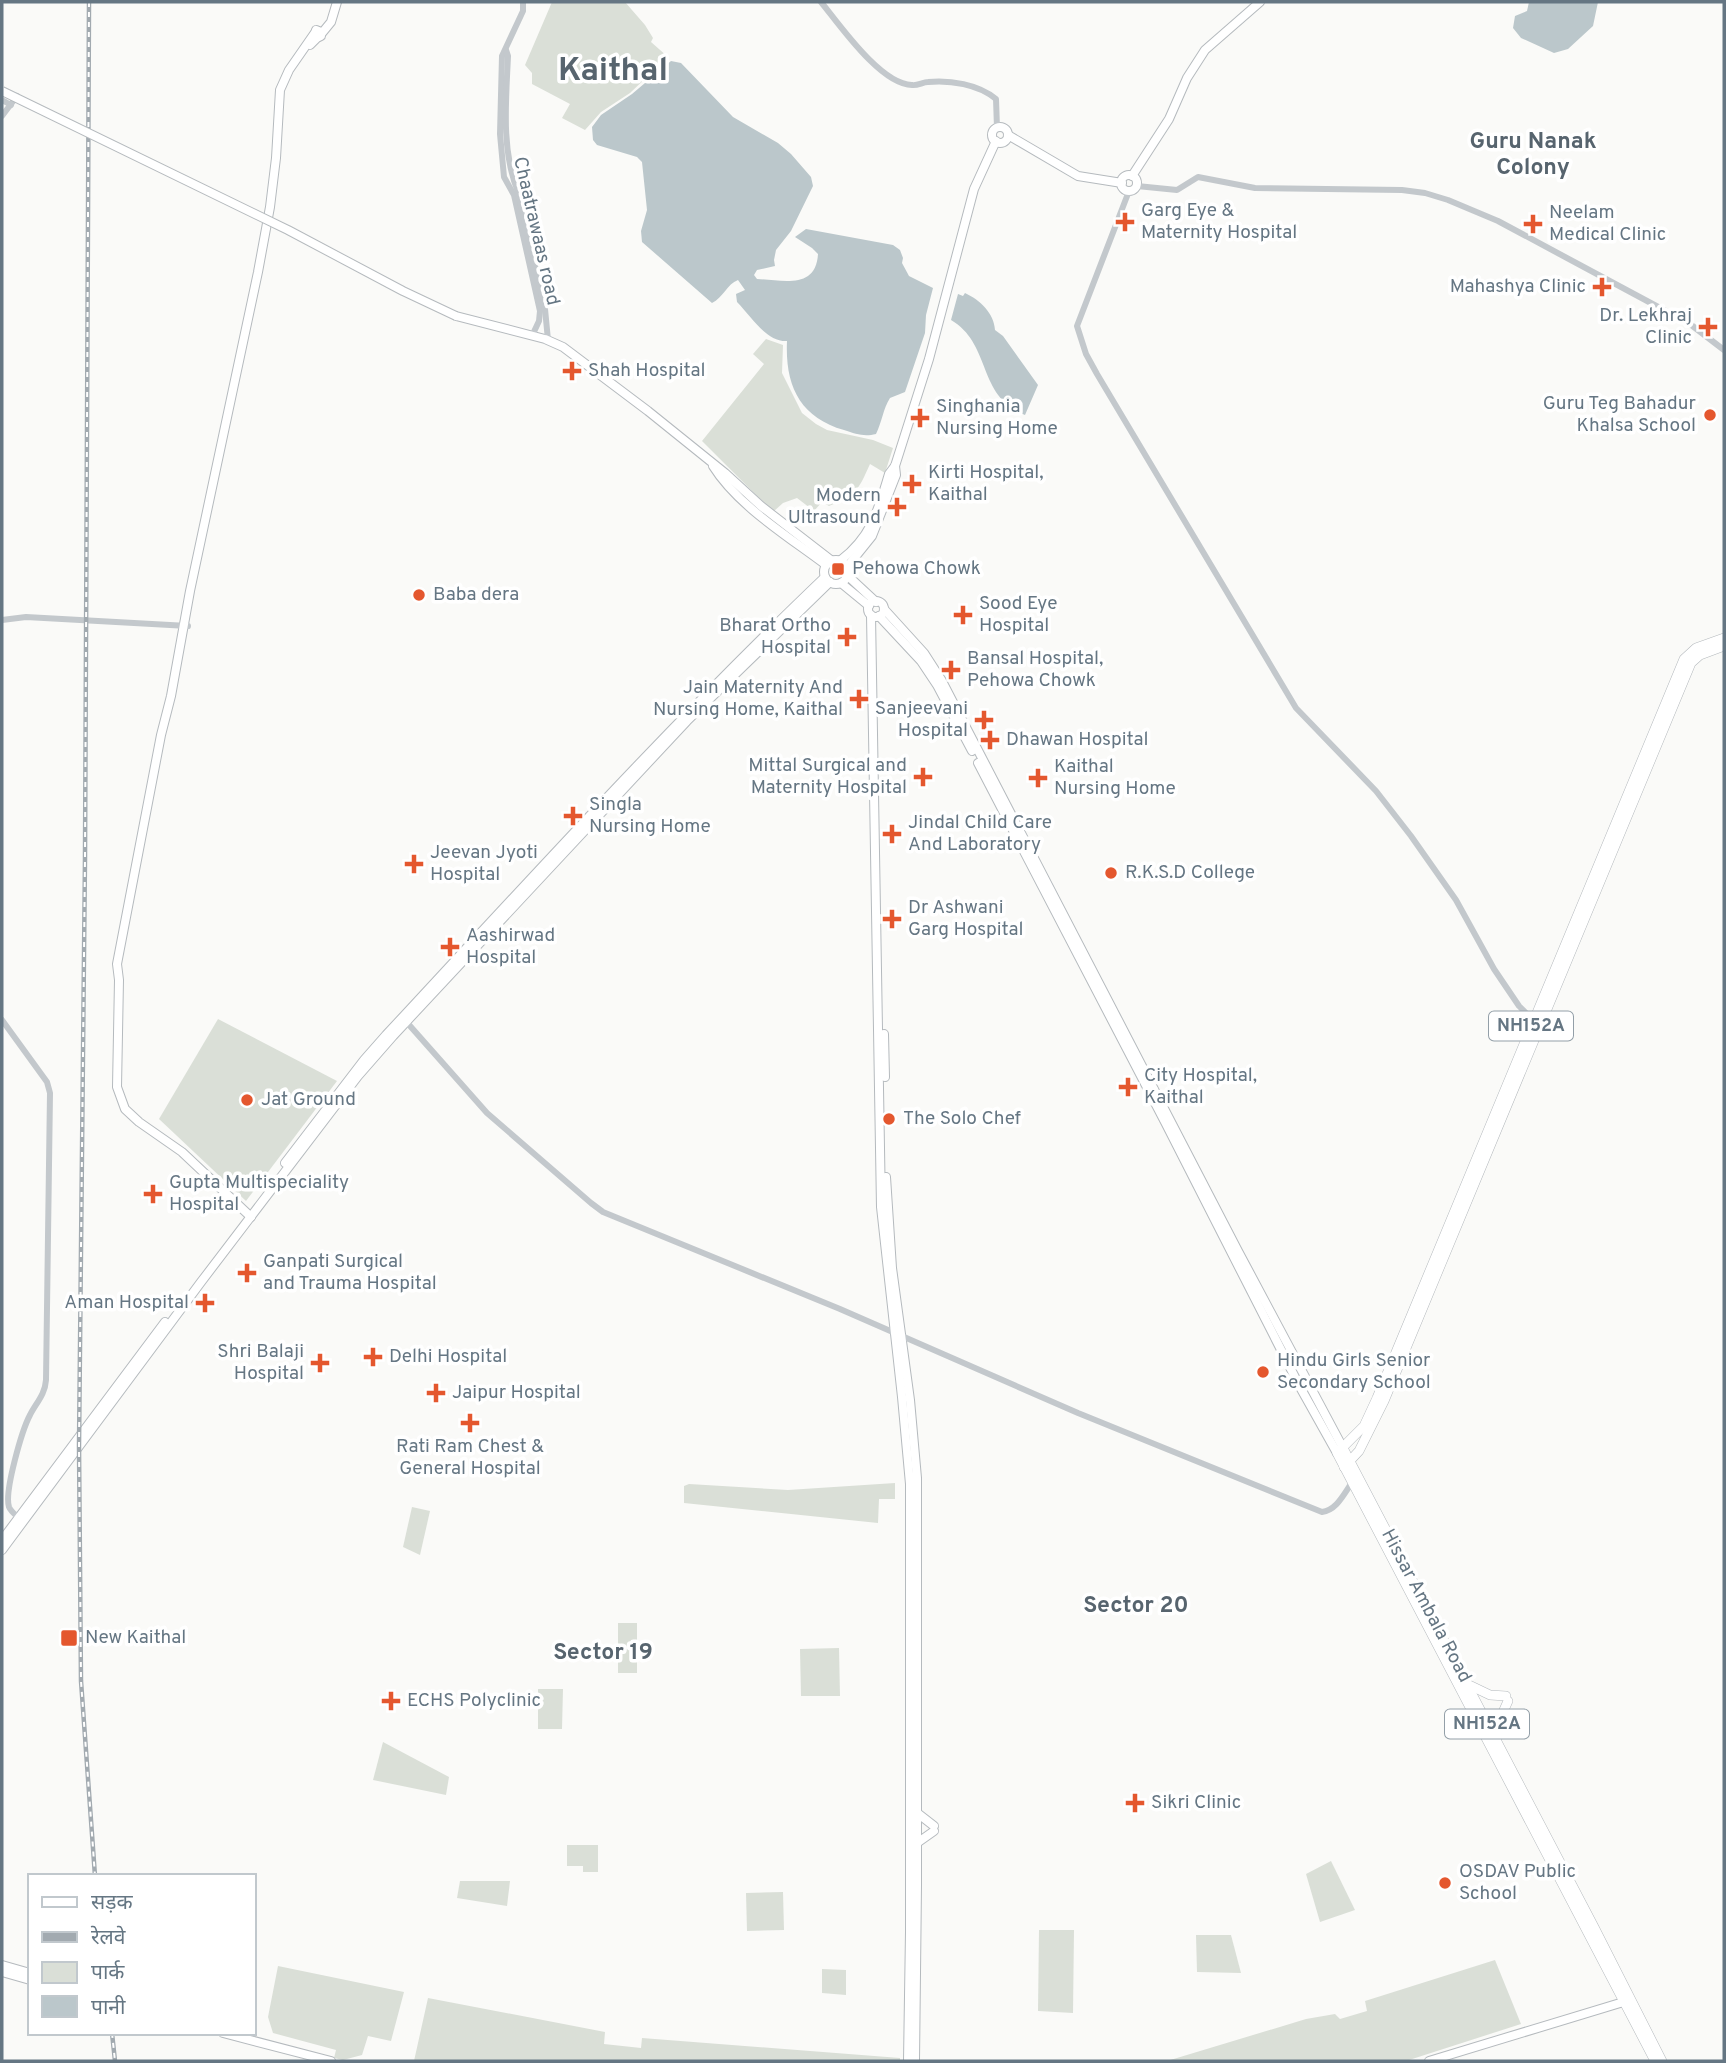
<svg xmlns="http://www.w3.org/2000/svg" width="1726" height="2063" viewBox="0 0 1726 2063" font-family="Overpass,'Noto Sans Devanagari',sans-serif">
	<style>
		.green { fill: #dadfd7 }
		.water { fill: #bbc7cb }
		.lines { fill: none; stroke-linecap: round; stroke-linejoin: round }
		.major-casing { stroke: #b5babe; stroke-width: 10 }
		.highway-casing { stroke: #b4b9bd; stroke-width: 10 }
		.minor { stroke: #c3c8cc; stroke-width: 6 }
		.major { stroke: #fff; stroke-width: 8 }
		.highway { stroke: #fff; stroke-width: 9 }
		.rail-casing { stroke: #a2aab0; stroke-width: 4.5 }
		.rail { stroke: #fff; stroke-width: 2; stroke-dasharray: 5; stroke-linecap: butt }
		.major-bridge-casing { stroke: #b5babe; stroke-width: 10; stroke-linecap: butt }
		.major-bridge { stroke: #fff; stroke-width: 8 }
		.poi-dot { fill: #e4572e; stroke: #fff; stroke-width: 2.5 }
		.labels { text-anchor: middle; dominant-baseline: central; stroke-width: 7; stroke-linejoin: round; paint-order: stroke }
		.shield { fill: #fff; stroke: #939fa8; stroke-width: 2 }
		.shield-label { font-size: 18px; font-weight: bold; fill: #657683 }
		.poi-label { font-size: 19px; fill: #657683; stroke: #fff; text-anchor: start }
		.street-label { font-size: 19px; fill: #657683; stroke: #fff }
		.quarter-label { font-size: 23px; font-weight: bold; fill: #57646e; stroke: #fff }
		.town-label { font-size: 33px; font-weight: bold; fill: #57646e; stroke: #fff }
	</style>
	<rect width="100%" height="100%" fill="#fafaf8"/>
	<g class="green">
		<polygon points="552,2 625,2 645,25 653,38 651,42 668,57 630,93 601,112 585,130 562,118 570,104 532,84 532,73 525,65"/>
		<path d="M766 339 783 345 782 373 802 413 816 424 827 430 873 440 893 448 885 473 870 464C858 491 856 495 829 506L822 502 814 511 797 498 783 503 773 512 702 441 764 364 753 354Z"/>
		<polygon points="218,1019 337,1081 246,1201 159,1119"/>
		<polygon points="895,1483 895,1499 879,1499 878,1523 684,1503 684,1486 689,1484 788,1490"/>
		<polygon points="412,1507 430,1511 420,1555 403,1547"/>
		<rect x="618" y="1623" width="19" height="50"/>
		<polygon points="839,1648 840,1696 801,1696 800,1649"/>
		<polygon points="538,1689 563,1689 562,1729 538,1729"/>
		<polygon points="383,1742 449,1777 446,1795 373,1780"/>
		<polygon points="567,1845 598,1845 598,1872 583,1872 583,1866 567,1866"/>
		<polygon points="1331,1861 1355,1910 1320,1922 1306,1874"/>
		<polygon points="460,1881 510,1881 507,1906 457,1898"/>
		<polygon points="783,1892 784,1930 747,1931 746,1893"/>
		<polygon points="1039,1930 1074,1930 1073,2013 1038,2011"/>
		<polygon points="1196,1935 1231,1935 1241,1973 1197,1972"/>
		<polygon points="1495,1960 1521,2024 1406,2061 1167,2061 1306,2019 1335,2014 1340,2019 1367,2011 1365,2001"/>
		<polygon points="278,1966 404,1992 391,2041 368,2036 362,2055 343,2060 334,2058 336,2050 273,2033 268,2017"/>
		<polygon points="822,1969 846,1970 846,1995 822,1993"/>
		<polygon points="428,1998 605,2032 604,2044 641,2048 642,2038 900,2058 900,2061 414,2061"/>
	</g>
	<g class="water">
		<polygon points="1529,2 1598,2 1593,26 1568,49 1554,53 1521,38 1513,28 1515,16 1527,11"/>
		<path d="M671 61 681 63 733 117 778 143 791 154 811 177 813 186 791 231 776 250 774 260 775 266 757 270 754 275 757 279C782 280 816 290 818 254L812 248 795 237 806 229 893 245 900 250 903 258 902 263 909 276 933 288 926 315 925 333 905 392 890 398C883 409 882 422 876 434 864 437 856 434 844 430 800 417 785 386 787 341 766 342 751 316 737 302L736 294 745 290 738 280C727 284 723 298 712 303L642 242 641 231 647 210 642 162 637 157 597 145 593 140 592 127 601 115 632 94Z"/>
		<path d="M965 293C980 300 994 313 995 330L1003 336 1038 385 1025 415C977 397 992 344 951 320L958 294 963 296Z"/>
	</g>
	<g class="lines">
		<g class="major-casing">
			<g id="major">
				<polyline points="322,33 331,22 337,2"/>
				<polyline points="310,45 317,38 321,36 321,32 316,30 314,36"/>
				<circle cx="1000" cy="135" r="8"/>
				<polyline points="1008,135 1078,176 1122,183"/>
				<circle cx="1129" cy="183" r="8"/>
				<polyline points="1132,176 1169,119 1187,78 1205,50 1260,2"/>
				<polyline points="456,316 545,339 563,347 648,411 725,473 761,506 832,561"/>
				<path d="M713 466C738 506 789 537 826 565"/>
				<circle cx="836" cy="572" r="12"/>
				<path d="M841 560C872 536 878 510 889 474L895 466 929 359 974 189 996 141"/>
				<polyline points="847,567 872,536 896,475 895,466"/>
				<polyline points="848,576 876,602"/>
				<polyline points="841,583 869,606"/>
				<circle cx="876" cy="609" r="8"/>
				<polyline points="884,609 924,653 942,681 1238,1251 1343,1448"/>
				<polyline points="871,615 881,1207 902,1397 910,1484 910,1932 908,2061"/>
				<polyline points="879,616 921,661 937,685 972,751"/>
				<polyline points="978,763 1166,1124 1300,1387 1337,1453"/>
				<polyline points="884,1034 885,1077"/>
				<path d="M285 1163 364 1060 386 1035C530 880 672 723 825 577"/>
				<polyline points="886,1177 892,1268 910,1400 917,1478 917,1885 915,2061"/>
				<polyline points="251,1217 182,1152 139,1122 125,1109 117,1087 119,980 117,964 161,735 171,696 190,591 258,272 270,207 276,158 280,90 289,70 314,34"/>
				<polyline points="2,1540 165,1322"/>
				<polyline points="2,1550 201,1282 358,1076 393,1036 687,721 830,582"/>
				<polyline points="916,1812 934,1826"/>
				<polyline points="917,1843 934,1831"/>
				<polyline points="2,1965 30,1973"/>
				<polyline points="2,1972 30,1980"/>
				<polyline points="223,2033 331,2061"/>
				<polyline points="1429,2061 1630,2000"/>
			</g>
		</g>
		<g class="highway-casing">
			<g id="highway">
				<polyline points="1343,1448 1594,1927 1662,2061"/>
				<polyline points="1344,1467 1359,1451 1384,1401 1691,663 1700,655 1724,646"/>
				<polyline points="1467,1684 1490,1695 1506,1696"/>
				<polyline points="1497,1739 1499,1721 1508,1701"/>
				<polyline points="1655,2061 1337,1453 1364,1426 1377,1398 1684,659 1696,648 1724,638"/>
			</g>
		</g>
		<g class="minor">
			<polyline points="523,2 523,11 502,56 500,134 504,177 514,195 540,311 539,321 532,336"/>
			<path d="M821 2C839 24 881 85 912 85 917 86 923 82 928 82 950 80 978 84 996 99L997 128"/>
			<path d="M506 50 508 56C506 101 501 150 518 192L545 309 548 340"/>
			<polyline points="2,100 11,105"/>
			<polyline points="2,116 17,96"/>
			<polyline points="1137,186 1177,190 1198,177 1255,188 1402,190 1425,193 1448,200 1498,221 1690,324 1724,350"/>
			<polyline points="1129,191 1077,326 1086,354 1097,374 1296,708 1376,791 1411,836 1456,900 1494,969 1519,1006 1529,1016 1538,1021"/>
			<polyline points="2,620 26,617 188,626"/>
			<path d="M403 1018 487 1113 591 1203 603 1212 840 1309 1078 1413 1322 1512C1338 1510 1345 1491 1354 1480"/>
			<path d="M2 1020 47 1082 50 1093 46 1380C45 1395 36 1403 30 1415 22 1430 4 1492 9 1507 11 1512 16 1515 20 1519"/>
		</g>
		<use href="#major" class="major"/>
		<use href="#highway" class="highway"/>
		<g class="rail-casing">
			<g id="rail">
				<polyline points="89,2 85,858 79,1446 81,1681 95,1876"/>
				<polyline points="112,2033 115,2061"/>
			</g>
		</g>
		<use href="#rail" class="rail"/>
		<g class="major-bridge-casing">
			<polyline id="major-bridge" points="2,91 288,230 403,291 456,316"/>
		</g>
		<use href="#major-bridge" class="major-bridge"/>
	</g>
	<g class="poi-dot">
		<path d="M1121.5 211.5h7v7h7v7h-7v7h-7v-7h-7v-7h7z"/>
		<path d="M1529.5 213.5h7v7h7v7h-7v7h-7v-7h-7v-7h7z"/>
		<path d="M1598.5 276.5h7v7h7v7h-7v7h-7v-7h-7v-7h7z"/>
		<path d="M1704.5 316.5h7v7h7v7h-7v7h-7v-7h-7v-7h7z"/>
		<path d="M568.5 360.5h7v7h7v7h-7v7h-7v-7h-7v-7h7z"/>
		<circle cx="1710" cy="415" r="7"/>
		<path d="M916.5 407.5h7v7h7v7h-7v7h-7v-7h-7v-7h7z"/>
		<path d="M908.5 473.5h7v7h7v7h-7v7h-7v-7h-7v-7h7z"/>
		<path d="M893.5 496.5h7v7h7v7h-7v7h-7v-7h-7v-7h7z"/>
		<rect x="831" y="562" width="14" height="14" rx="3.5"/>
		<circle cx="419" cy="595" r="7"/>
		<path d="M959.5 604.5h7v7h7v7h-7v7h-7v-7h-7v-7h7z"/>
		<path d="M843.5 626.5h7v7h7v7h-7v7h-7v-7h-7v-7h7z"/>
		<path d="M947.5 659.5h7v7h7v7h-7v7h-7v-7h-7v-7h7z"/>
		<path d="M855.5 688.5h7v7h7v7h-7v7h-7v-7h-7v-7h7z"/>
		<path d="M980.5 709.5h7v7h7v7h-7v7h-7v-7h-7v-7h7z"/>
		<path d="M986.5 729.5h7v7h7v7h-7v7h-7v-7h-7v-7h7z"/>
		<path d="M919.5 766.5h7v7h7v7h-7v7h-7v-7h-7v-7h7z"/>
		<path d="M1034.5 767.5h7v7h7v7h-7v7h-7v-7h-7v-7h7z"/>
		<path d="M569.5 805.5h7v7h7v7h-7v7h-7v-7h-7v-7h7z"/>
		<path d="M888.5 823.5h7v7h7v7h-7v7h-7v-7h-7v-7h7z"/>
		<path d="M410.5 853.5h7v7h7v7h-7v7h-7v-7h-7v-7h7z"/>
		<circle cx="1111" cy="873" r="7"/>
		<path d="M888.5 908.5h7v7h7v7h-7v7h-7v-7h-7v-7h7z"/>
		<path d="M446.5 936.5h7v7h7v7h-7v7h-7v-7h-7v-7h7z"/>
		<path d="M1124.5 1076.5h7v7h7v7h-7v7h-7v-7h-7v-7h7z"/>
		<circle cx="247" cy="1100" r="7"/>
		<circle cx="889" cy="1119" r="7"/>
		<path d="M149.5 1183.5h7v7h7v7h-7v7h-7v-7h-7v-7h7z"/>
		<path d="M243.5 1262.5h7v7h7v7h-7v7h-7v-7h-7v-7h7z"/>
		<path d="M201.5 1292.5h7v7h7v7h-7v7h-7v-7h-7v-7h7z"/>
		<path d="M369.5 1346.5h7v7h7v7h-7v7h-7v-7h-7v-7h7z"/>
		<path d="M316.5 1352.5h7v7h7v7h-7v7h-7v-7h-7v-7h7z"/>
		<circle cx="1263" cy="1372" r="7"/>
		<path d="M432.5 1382.5h7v7h7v7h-7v7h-7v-7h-7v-7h7z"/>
		<path d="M466.5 1412.5h7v7h7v7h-7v7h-7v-7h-7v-7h7z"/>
		<rect x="60" y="1629" width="18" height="18" rx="3.5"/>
		<path d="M387.5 1690.5h7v7h7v7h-7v7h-7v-7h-7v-7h7z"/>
		<path d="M1131.5 1792.5h7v7h7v7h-7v7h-7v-7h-7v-7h7z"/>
		<circle cx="1445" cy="1883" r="7"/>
	</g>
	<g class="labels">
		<g class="shield">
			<rect x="1489" y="1011.5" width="84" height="29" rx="5"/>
			<rect x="1445" y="1709.5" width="84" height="29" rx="5"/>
		</g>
		<g class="shield-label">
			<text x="1531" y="1026">NH152A</text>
			<text x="1487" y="1724">NH152A</text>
		</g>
		<g class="poi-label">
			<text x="1141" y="211">Garg Eye &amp;<tspan x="1141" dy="22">Maternity Hospital</tspan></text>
			<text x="1549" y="213">Neelam<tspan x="1549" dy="22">Medical Clinic</tspan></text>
			<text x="1586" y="287" text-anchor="end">Mahashya Clinic</text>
			<text x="1692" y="316" text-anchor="end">Dr. Lekhraj<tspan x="1692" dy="22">Clinic</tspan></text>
			<text x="588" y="371">Shah Hospital</text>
			<text x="1696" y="404" text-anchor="end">Guru Teg Bahadur<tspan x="1696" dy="22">Khalsa School</tspan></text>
			<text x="936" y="407">Singhania<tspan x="936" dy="22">Nursing Home</tspan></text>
			<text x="928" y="473">Kirti Hospital,<tspan x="928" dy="22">Kaithal</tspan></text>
			<text x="881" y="496" text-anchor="end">Modern<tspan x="881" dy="22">Ultrasound</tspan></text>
			<text x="852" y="569">Pehowa Chowk</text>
			<text x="433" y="595">Baba dera</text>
			<text x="979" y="604">Sood Eye<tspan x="979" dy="22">Hospital</tspan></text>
			<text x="831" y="626" text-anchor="end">Bharat Ortho<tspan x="831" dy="22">Hospital</tspan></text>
			<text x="967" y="659">Bansal Hospital,<tspan x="967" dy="22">Pehowa Chowk</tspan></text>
			<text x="843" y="688" text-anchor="end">Jain Maternity And<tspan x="843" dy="22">Nursing Home, Kaithal</tspan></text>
			<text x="968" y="709" text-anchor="end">Sanjeevani<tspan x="968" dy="22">Hospital</tspan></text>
			<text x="1006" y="740">Dhawan Hospital</text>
			<text x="907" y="766" text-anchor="end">Mittal Surgical and<tspan x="907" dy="22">Maternity Hospital</tspan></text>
			<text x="1054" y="767">Kaithal<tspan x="1054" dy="22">Nursing Home</tspan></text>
			<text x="589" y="805">Singla<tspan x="589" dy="22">Nursing Home</tspan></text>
			<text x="908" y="823">Jindal Child Care<tspan x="908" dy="22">And Laboratory</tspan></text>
			<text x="430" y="853">Jeevan Jyoti<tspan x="430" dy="22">Hospital</tspan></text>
			<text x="1125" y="873">R.K.S.D College</text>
			<text x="908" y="908">Dr Ashwani<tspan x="908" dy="22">Garg Hospital</tspan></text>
			<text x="466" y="936">Aashirwad<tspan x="466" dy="22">Hospital</tspan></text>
			<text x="1144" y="1076">City Hospital,<tspan x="1144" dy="22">Kaithal</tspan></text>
			<text x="261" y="1100">Jat Ground</text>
			<text x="903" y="1119">The Solo Chef</text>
			<text x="169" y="1183">Gupta Multispeciality<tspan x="169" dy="22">Hospital</tspan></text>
			<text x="263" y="1262">Ganpati Surgical<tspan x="263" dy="22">and Trauma Hospital</tspan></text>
			<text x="189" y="1303" text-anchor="end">Aman Hospital</text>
			<text x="304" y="1352" text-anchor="end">Shri Balaji<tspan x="304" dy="22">Hospital</tspan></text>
			<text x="389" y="1357">Delhi Hospital</text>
			<text x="1277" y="1361">Hindu Girls Senior<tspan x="1277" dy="22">Secondary School</tspan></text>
			<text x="452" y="1393">Jaipur Hospital</text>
			<text x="470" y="1447" text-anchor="middle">Rati Ram Chest &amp;<tspan x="470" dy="22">General Hospital</tspan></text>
			<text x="85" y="1638">New Kaithal</text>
			<text x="407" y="1701">ECHS Polyclinic</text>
			<text x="1151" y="1803">Sikri Clinic</text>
			<text x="1459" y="1872">OSDAV Public<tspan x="1459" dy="22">School</tspan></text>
		</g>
		<g class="street-label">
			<text transform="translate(536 231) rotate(77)">Chaatrawaas road</text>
			<text transform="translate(1426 1606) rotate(62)">Hissar Ambala Road</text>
		</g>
		<g class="quarter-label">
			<text x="1533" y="142">Guru Nanak<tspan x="1533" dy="26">Colony</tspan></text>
			<text x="1136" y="1606">Sector 20</text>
			<text x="603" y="1653">Sector 19</text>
		</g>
		<g class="town-label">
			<text x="613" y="72">Kaithal</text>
		</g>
	</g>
	<rect width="1726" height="2063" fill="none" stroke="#657683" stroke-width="7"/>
	<rect x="28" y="1874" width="228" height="161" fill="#ffffff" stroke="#c1c8cd" stroke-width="2"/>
	<rect x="42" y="1897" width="35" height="10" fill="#ffffff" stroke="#c1c8cd" stroke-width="2"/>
	<text x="91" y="1909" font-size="21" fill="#657683">सड़क</text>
	<rect x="42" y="1932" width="35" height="10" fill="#a2aab0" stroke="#c1c8cd" stroke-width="2"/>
	<text x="91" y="1944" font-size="21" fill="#657683">रेलवे</text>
	<rect x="42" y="1962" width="35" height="21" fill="#dadfd7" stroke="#c1c8cd" stroke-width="2"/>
	<text x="91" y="1979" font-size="21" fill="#657683">पार्क</text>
	<rect x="42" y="1996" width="35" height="21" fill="#bbc7cb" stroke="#c1c8cd" stroke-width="2"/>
	<text x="91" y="2014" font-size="21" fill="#657683">पानी</text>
</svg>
